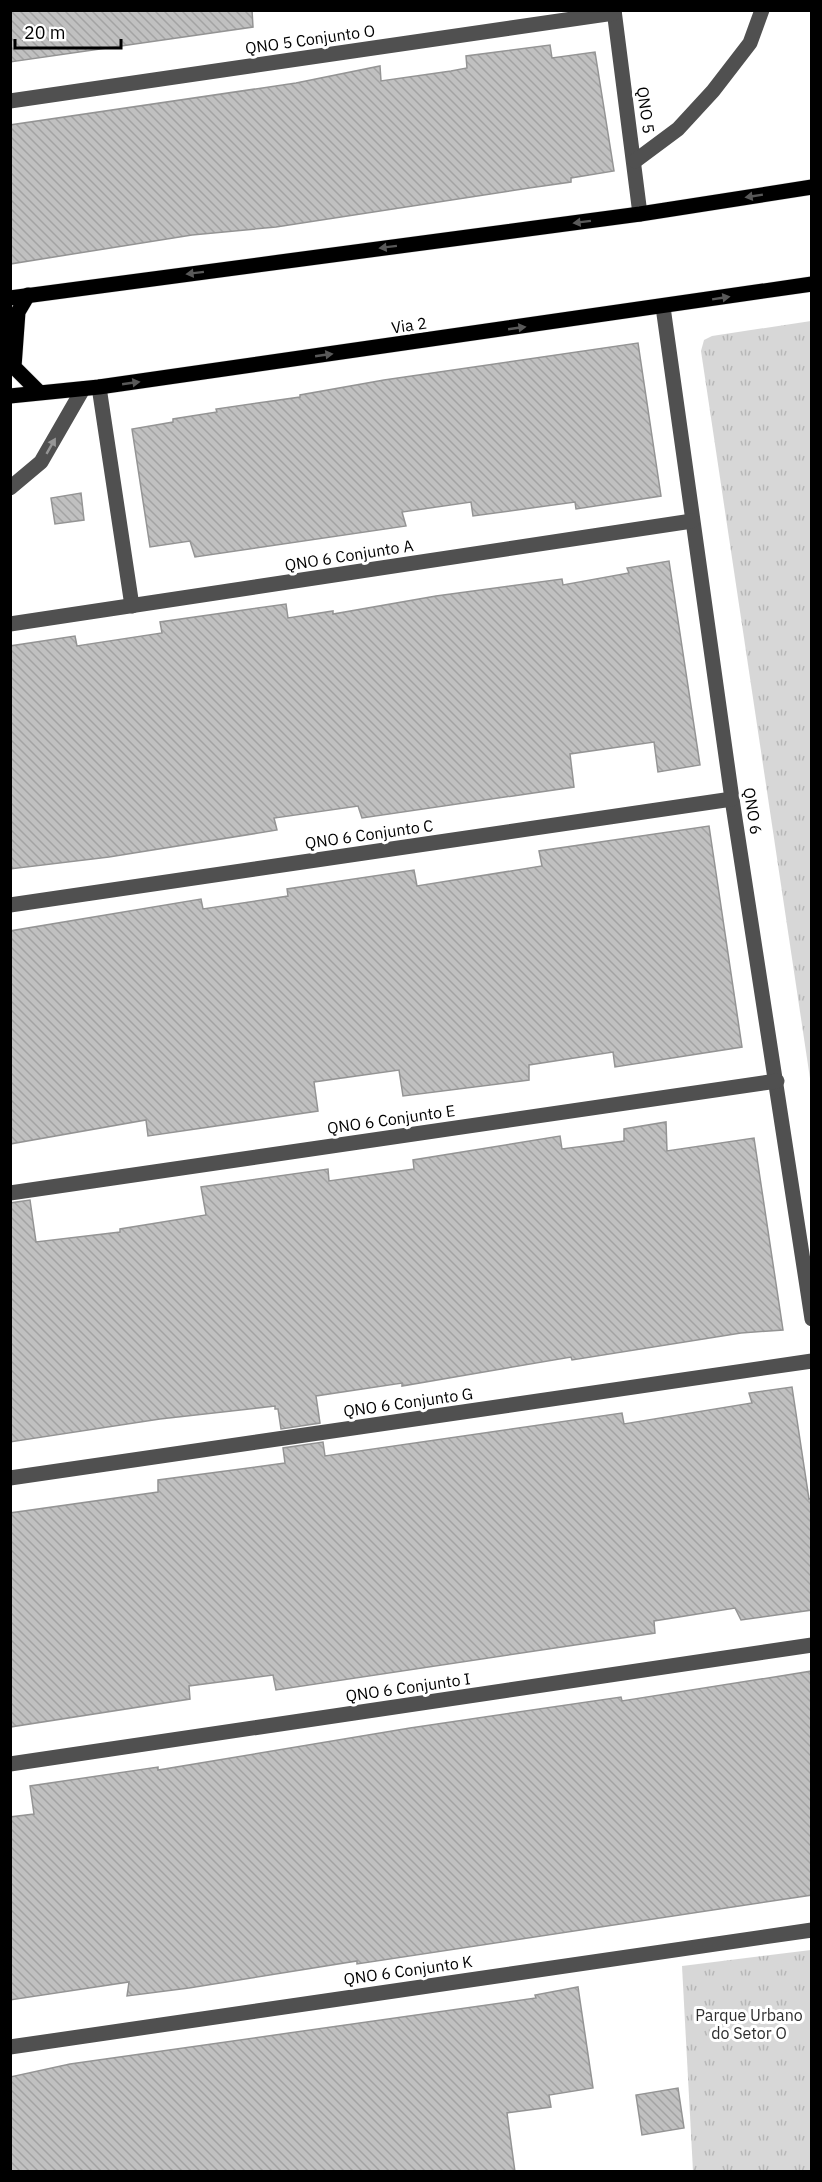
<svg xmlns="http://www.w3.org/2000/svg" width="822" height="2182" viewBox="0 0 822 2182" font-family="'IBM Plex Sans',sans-serif">
	<style>
		.grass { fill: url(#grass-tufts) }
		.building { fill: url(#building-back-hatch); stroke: #949494; stroke-width: 1.5 }
		.lines { fill: none; stroke-linecap: round; stroke-linejoin: round }
		.major-casing { stroke: #dbdbdb; stroke-width: 16 }
		.minor { stroke: #505050; stroke-width: 15 }
		.major { stroke: #000; stroke-width: 15 }
		.oneway { fill: #595959 }
		.oneway2 { fill: #969696 }
		.labels { text-anchor: middle; dominant-baseline: central; stroke-width: 6; stroke-linejoin: round; paint-order: stroke }
		.street-label { font-size: 16px; fill: #000; stroke: #fff }
		.park-label { font-size: 16px; fill: #2e2e2e; stroke: #fff }
	</style>
	<defs>
		<pattern id="grass-tufts" width="24" height="20" patternUnits="userSpaceOnUse" patternTransform="scale(1.5)"><rect width="24" height="20" fill="#d7d7d7"/><path d="M3 7l-1-3M5 7V3M7 7l1-3M15 17l-1-3M17 17v-4M19 17l1-3" fill="none" stroke="#b7b7b7"/></pattern>
		<pattern id="building-back-hatch" width="6" height="6" patternUnits="userSpaceOnUse" patternTransform="scale(1.5)"><rect width="6" height="6" fill="#c0c0c0"/><path d="M-1 5l2 2M0 0l6 6M5-1l2 2" fill="none" stroke="#a3a3a3"/></pattern>
	</defs>
	<rect width="100%" height="100%" fill="#fff"/>
	<g class="grass">
		<polygon points="811,321 812,321 811,1085 701,351 704,340 712,336"/>
		<polygon points="811,1950 811,2171 693,2171 682,1966"/>
	</g>
	<g class="building">
		<polygon points="10,10 252,10 253,27 10,62"/>
		<polygon points="550,45 552,58 595,52 614,171 571,178 571,182 529,188 276,227 192,235 10,264 10,125 296,83 380,66 381,81 451,71 467,68 466,56"/>
		<polygon points="638,343 661,496 576,509 575,502 473,516 471,502 402,512 406,526 195,557 190,541 150,547 132,429 173,422 173,419 217,412 216,409 300,397 300,395 384,380"/>
		<polygon points="81,493 84,520 55,524 51,498"/>
		<polygon points="669,561 700,765 658,772 654,742 570,754 574,787 362,818 358,806 274,818 277,830 109,857 10,869 10,646 75,636 77,646 162,633 160,622 286,604 288,618 333,611 333,614 436,596 562,579 563,585 629,573 627,568"/>
		<polygon points="709,826 742,1047 615,1067 613,1052 529,1065 529,1080 403,1096 399,1070 314,1082 318,1111 148,1136 146,1120 10,1144 10,931 201,899 203,909 288,896 287,889 414,870 417,886 542,866 539,851"/>
		<polygon points="666,1122 667,1151 754,1138 783,1330 741,1333 572,1360 571,1357 402,1386 402,1383 316,1396 320,1423 281,1429 278,1409 275,1409 275,1406 160,1419 10,1442 10,1203 30,1200 36,1242 120,1232 120,1229 206,1215 201,1187 328,1169 329,1181 414,1169 413,1160 560,1136 562,1149 624,1141 624,1129"/>
		<polygon points="792,1387 809,1499 812,1498 812,1610 741,1620 735,1608 654,1621 655,1633 276,1690 273,1675 189,1686 190,1699 10,1727 10,1513 158,1492 158,1480 285,1463 283,1448 323,1442 325,1456 622,1413 624,1424 752,1403 749,1393"/>
		<polygon points="812,1671 812,1895 357,1964 357,1961 189,1988 127,1996 129,1982 10,2000 10,1817 34,1814 30,1786 158,1767 158,1770 410,1728 621,1697 622,1701"/>
		<polygon points="578,1987 593,2088 549,2095 551,2107 507,2113 515,2172 10,2172 10,2077 70,2064 536,1998 535,1995"/>
		<polygon points="678,2088 684,2128 642,2135 636,2095"/>
	</g>
	<g class="lines">
		<g class="major-casing">
			<g id="major">
				<polyline points="28,295 18,312 14,367 38,391"/>
				<polyline points="10,298 640,214 812,187"/>
				<polyline points="10,396 99,387 812,284"/>
			</g>
		</g>
		<g class="minor">
			<polyline points="614,10 640,214"/>
			<polyline points="10,101 614,13"/>
			<polyline points="635,161 678,129 713,91 750,43 762,10"/>
			<polyline points="663,307 732,799 812,1319"/>
			<polyline points="99,387 132,606"/>
			<polyline points="10,488 41,462 83,389"/>
			<polyline points="10,624 692,521"/>
			<polyline points="10,905 732,799"/>
			<polyline points="10,1193 777,1081"/>
			<polyline points="10,1478 812,1361"/>
			<polyline points="10,1764 812,1645"/>
			<polyline points="10,2047 812,1930"/>
		</g>
		<use href="#major" class="major"/>
	</g>
	<defs><path id="oneway-solid" d="M-6-.8H1V-3.2L6.5 0L1 3.2V.8H-6Z" transform="scale(1.5)"/></defs>
	<g class="oneway">
		<use href="#oneway-solid" transform="translate(754 196) rotate(171)"/>
		<use href="#oneway-solid" transform="translate(582 222) rotate(173)"/>
		<use href="#oneway-solid" transform="translate(388 247) rotate(173)"/>
		<use href="#oneway-solid" transform="translate(195 273) rotate(173)"/>
		<use href="#oneway-solid" transform="translate(721 298) rotate(-9)"/>
		<use href="#oneway-solid" transform="translate(517 328) rotate(-8)"/>
		<use href="#oneway-solid" transform="translate(324 355) rotate(-8)"/>
		<use href="#oneway-solid" transform="translate(131 383) rotate(-8)"/>
	</g>
	<use class="oneway2" href="#oneway-solid" transform="translate(51 446) rotate(-60)"/>
	<g class="labels">
		<g class="street-label">
			<text transform="translate(310 39) rotate(-8)">QNO 5 Conjunto O</text>
			<text transform="translate(646 110) rotate(82)">QNO 5</text>
			<text transform="translate(409 325) rotate(-8)">Via 2</text>
			<text transform="translate(349 555) rotate(-9)">QNO 6 Conjunto A</text>
			<text transform="translate(753 811) rotate(81)">QNO 6</text>
			<text transform="translate(369 834) rotate(-8)">QNO 6 Conjunto C</text>
			<text transform="translate(391 1119) rotate(-8)">QNO 6 Conjunto E</text>
			<text transform="translate(408 1402) rotate(-8)">QNO 6 Conjunto G</text>
			<text transform="translate(408 1687) rotate(-8)">QNO 6 Conjunto I</text>
			<text transform="translate(408 1970) rotate(-8)">QNO 6 Conjunto K</text>
		</g>
		<g class="park-label">
			<text x="749" y="2015">Parque Urbano<tspan x="749" dy="18">do Setor O</tspan></text>
		</g>
	</g>
	<rect width="822" height="2182" fill="none" stroke="#000000" stroke-width="24"/>
	<path d="M15 39v9h106v-9" fill="none" stroke="#000000" stroke-width="3"/>
	<text x="24" y="39" font-size="18" fill="#000000" stroke="#ffffff" stroke-width="4.5" paint-order="stroke">20 m</text>
</svg>
